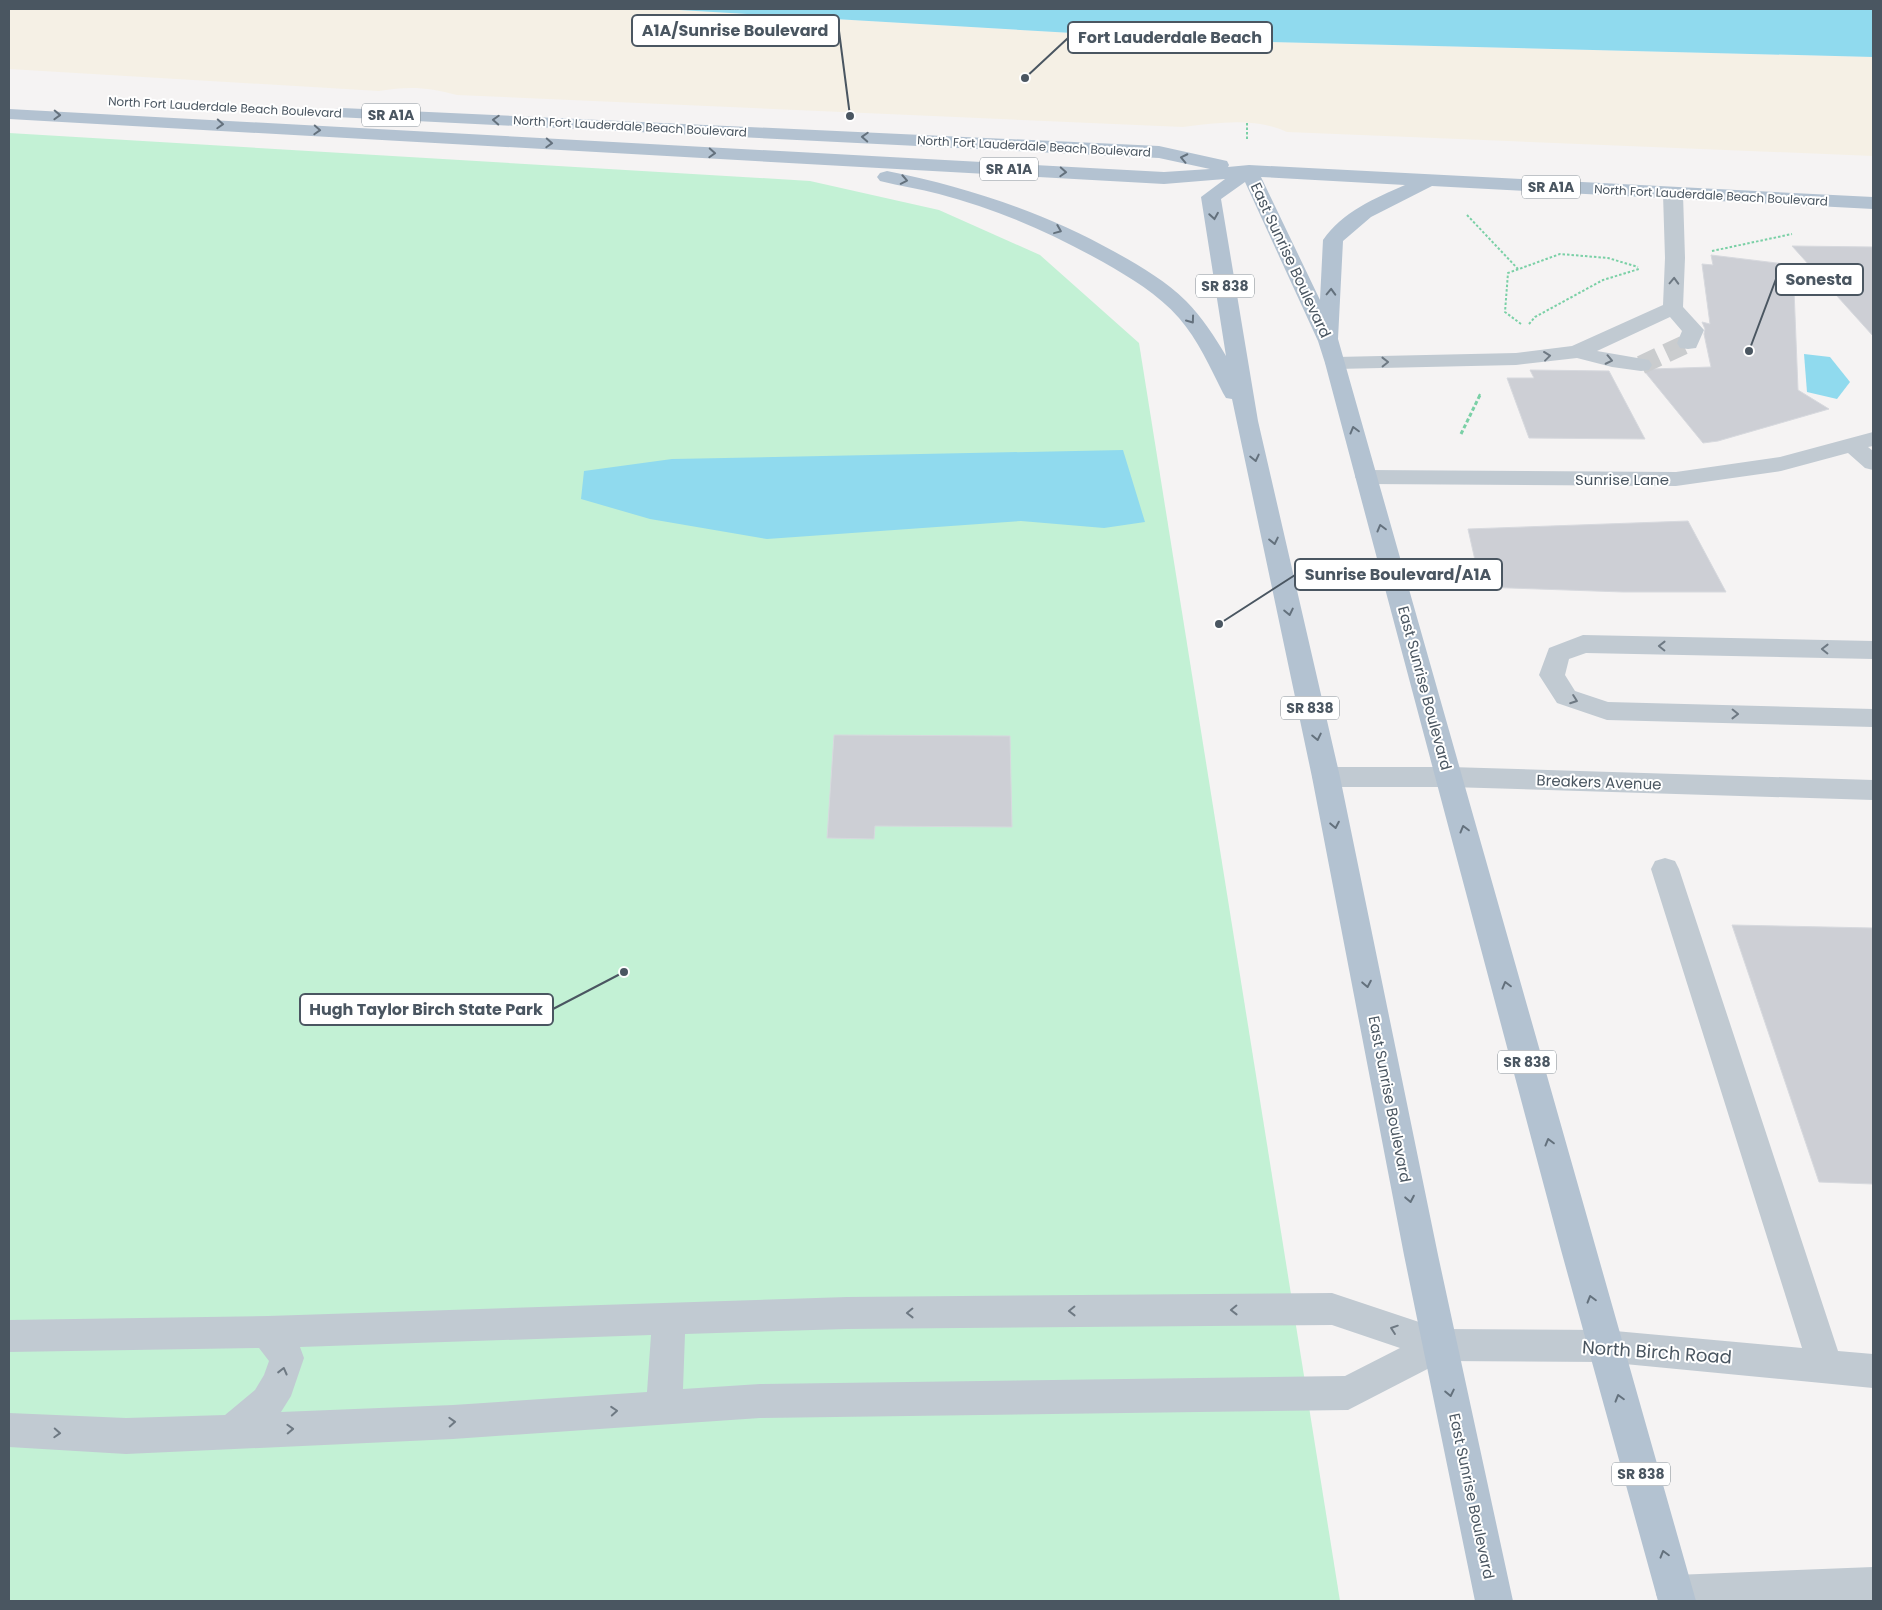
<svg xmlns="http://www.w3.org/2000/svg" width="1882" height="1610" viewBox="0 0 1882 1610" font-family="Poppins,sans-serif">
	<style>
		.green { fill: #c3f1d5 }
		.sand { fill: #f5f0e5 }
		.water { fill: #90daee }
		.building { fill: #cdcfd5; stroke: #d7d9de }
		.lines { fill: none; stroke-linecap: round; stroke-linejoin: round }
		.minor-tunnel { stroke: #caccce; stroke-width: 19; stroke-dasharray: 19 9; stroke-linecap: butt }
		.path-far1 { stroke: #7ad0a6; stroke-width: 2; stroke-dasharray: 2.5 2; stroke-linecap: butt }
		.path { stroke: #7ad0a6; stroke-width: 3; stroke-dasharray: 4 2.5; stroke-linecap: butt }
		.minor { fill: #c1cad2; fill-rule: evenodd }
		.major { fill: #b3c2d1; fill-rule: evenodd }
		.oneway { stroke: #64717d }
		.oneway2 { stroke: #6e7983 }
		.labels { text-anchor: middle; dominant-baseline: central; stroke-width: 4; stroke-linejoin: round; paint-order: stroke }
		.far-street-label { font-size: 12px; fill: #4a5661; stroke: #fff }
		.shield { fill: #fff; stroke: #808990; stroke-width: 1 }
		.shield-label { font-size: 14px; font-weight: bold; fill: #4a5661 }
		.street-label { font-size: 15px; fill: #4a5661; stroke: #fff }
		.near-street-label { font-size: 18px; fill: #4a5661; stroke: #fff }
		.leader { fill: none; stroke: #4a5661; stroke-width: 2 }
		.callout-dot { fill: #4a5661; stroke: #fff; stroke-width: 2 }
		.callout { fill: #fff; stroke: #4a5661; stroke-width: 2 }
		.callout-label { font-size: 16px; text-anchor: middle; font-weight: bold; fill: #4a5661 }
	</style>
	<rect width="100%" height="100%" fill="#f5f3f3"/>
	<polygon class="green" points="9,133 810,181 939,210 1040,255 1139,343 1340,1601 9,1601"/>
	<path class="sand" d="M9 9H662L1194 40 1873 57V156L1287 132C1254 117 1218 123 1183 127L457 95C428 87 408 86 379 91L9 69Z"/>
	<g class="water">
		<polygon points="662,9 1873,9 1873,57 1194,40"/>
		<polygon points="1804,354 1830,357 1850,382 1837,399 1807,392"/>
		<polygon points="1123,450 1145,522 1104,528 1021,521 767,539 650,519 581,499 584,471 672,459"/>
	</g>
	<g class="building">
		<polygon points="1792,246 1873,247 1873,336"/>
		<polygon points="1711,255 1793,265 1798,390 1829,409 1718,441 1703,443 1645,372 1652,369 1711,367 1704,334 1705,329 1702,322 1710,324 1702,264 1713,265"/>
		<polygon points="1530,370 1609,371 1645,439 1529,438 1507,378 1534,378"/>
		<polygon points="1688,521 1726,592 1623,592 1481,587 1468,529"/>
		<polygon points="834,735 1010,736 1012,827 875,826 874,839 827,838"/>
		<polygon points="1732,925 1873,928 1873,1184 1819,1182"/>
	</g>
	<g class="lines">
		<polyline class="minor-tunnel" points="1641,365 1688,343"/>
		<g class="path-far1">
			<polyline points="1247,123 1247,139"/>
			<polyline points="1467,215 1518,269"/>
			<polyline points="1712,251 1792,234"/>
			<polyline points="1521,324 1505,312 1508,273 1560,254 1608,258 1638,267"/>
			<polyline points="1529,324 1535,317 1603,280 1639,269"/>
			<polyline points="1479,396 1480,394"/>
		</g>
		<polyline class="path" points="1461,434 1480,395"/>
		<g class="minor">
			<polygon points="1673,188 1680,190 1683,194 1685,258 1683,307 1704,330 1696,348 1688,349 1680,348 1677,343 1682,331 1670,317 1597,351 1649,360 1652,365 1649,370 1641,371 1612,367 1577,358 1516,365 1336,369 1328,368 1325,363 1328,358 1336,357 1516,353 1572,346 1663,305 1665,258 1663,194 1666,190"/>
			<polygon points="1873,432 1873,446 1868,447 1873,451 1873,470 1865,468 1848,453 1781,471 1676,486 1367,484 1359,482 1355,477 1359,472 1367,470 1676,472 1780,457"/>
			<polygon points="1583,635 1873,641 1873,659 1586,653 1569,659 1565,675 1575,691 1608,702 1873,709 1873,727 1607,720 1557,703 1539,675 1549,648"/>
			<polygon points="1326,767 1450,767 1873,780 1873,800 1450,787 1326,787 1316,784 1312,777 1316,770"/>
			<path d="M1665 858 1675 861 1679 869 1838 1351 1873 1354V1388L1604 1362 1443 1361 1348 1410 760 1418 453 1439 126 1454 9 1447V1413L126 1418 225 1415 255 1390 264 1375 269 1361 259 1348 9 1352V1320L268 1316 847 1297 1332 1293 1440 1329 1604 1330 1802 1348 1651 869 1655 861ZM1332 1325 1400 1348 1345 1376 760 1384 683 1389 685 1334 847 1329ZM651 1335 647 1392 453 1405 281 1412 291 1396 304 1358 300 1347Z"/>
			<polygon points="1873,1567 1873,1601 1659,1601 1656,1594 1662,1581 1675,1575"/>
		</g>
		<path class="major" d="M342 108 1159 146 1227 161 1229 165 1228 167 1249 165 1873 197V209L1432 186 1371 217 1343 241 1338 339 1696 1601H1658L1561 1250 1325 363 1318 341 1245 182 1221 199 1258 421 1340 777 1438 1255 1513 1601H1475L1404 1255 1312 777 1232 399 1226 398 1223 393C1210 367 1198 340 1179 318 1158 294 1131 278 1103 262 1051 233 997 209 939 194 920 189 900 186 880 181L877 177 880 173 887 171C967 187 1043 212 1115 252 1140 266 1166 281 1186 301 1202 317 1215 337 1226 356L1201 197 1225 179 1164 184 9 119V109L1164 172 1210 169 1159 158 336 117 333 113 336 109ZM1261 177 1405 185C1375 198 1342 212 1323 240L1320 300Z"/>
	</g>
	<defs><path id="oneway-chevron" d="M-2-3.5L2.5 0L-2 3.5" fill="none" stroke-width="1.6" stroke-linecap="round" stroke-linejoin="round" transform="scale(1.25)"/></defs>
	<g class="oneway">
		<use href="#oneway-chevron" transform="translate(57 115) rotate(2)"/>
		<use href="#oneway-chevron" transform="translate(496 120) rotate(-177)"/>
		<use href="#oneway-chevron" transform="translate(220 124) rotate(3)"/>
		<use href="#oneway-chevron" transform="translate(317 130) rotate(3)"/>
		<use href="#oneway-chevron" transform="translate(865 137) rotate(-177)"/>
		<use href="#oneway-chevron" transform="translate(549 143) rotate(3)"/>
		<use href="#oneway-chevron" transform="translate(712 153) rotate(3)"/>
		<use href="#oneway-chevron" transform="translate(1184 158) rotate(-168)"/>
		<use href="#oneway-chevron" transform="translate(1063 172) rotate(3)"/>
		<use href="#oneway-chevron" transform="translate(904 180) rotate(11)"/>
		<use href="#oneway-chevron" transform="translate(1214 216) rotate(81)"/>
		<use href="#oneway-chevron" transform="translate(1058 230) rotate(22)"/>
		<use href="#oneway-chevron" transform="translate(1331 292) rotate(-88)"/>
		<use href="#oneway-chevron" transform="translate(1191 320) rotate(54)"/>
		<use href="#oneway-chevron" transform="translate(1354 430) rotate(-105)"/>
		<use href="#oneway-chevron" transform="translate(1255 458) rotate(77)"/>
		<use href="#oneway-chevron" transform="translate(1381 528) rotate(-105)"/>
		<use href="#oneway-chevron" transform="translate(1274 541) rotate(78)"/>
		<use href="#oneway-chevron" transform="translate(1289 612) rotate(78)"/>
		<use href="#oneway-chevron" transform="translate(1317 737) rotate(78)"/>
		<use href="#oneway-chevron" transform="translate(1335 825) rotate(79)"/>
		<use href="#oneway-chevron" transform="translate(1464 829) rotate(-105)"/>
		<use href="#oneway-chevron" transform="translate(1367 984) rotate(79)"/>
		<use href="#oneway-chevron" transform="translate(1506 985) rotate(-105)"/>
		<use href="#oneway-chevron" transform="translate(1549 1142) rotate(-105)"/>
		<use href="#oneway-chevron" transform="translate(1410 1199) rotate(79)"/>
		<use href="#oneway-chevron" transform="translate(1591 1299) rotate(-106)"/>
		<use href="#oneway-chevron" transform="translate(1450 1393) rotate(78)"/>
		<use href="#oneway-chevron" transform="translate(1619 1398) rotate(-106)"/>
		<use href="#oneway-chevron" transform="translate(1664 1554) rotate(-106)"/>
	</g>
	<g class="oneway2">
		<use href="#oneway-chevron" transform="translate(1674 281) rotate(-88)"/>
		<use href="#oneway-chevron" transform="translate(1547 356) rotate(-7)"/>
		<use href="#oneway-chevron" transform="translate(1609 360) rotate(12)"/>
		<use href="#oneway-chevron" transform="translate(1385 362) rotate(-1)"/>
		<use href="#oneway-chevron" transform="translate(1662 646) rotate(-179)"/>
		<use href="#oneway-chevron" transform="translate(1825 649) rotate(-179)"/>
		<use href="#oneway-chevron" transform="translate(1574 700) rotate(20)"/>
		<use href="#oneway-chevron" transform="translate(1735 714) rotate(1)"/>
		<use href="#oneway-chevron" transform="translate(1234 1310) rotate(179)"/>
		<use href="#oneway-chevron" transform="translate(1072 1311) rotate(179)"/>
		<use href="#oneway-chevron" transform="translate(910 1313) rotate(179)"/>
		<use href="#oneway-chevron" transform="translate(1394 1329) rotate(-161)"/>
		<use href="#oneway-chevron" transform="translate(283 1371) rotate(-76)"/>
		<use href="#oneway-chevron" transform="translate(614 1411) rotate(-4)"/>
		<use href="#oneway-chevron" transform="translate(452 1422) rotate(-3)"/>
		<use href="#oneway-chevron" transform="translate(290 1429) rotate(-2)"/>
		<use href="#oneway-chevron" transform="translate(57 1433) rotate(3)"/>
	</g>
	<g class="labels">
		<g class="far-street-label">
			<text transform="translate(225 107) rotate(3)">North Fort Lauderdale Beach Boulevard</text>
			<text transform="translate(630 126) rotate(3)">North Fort Lauderdale Beach Boulevard</text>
			<text transform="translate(1034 146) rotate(3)">North Fort Lauderdale Beach Boulevard</text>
			<text transform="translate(1711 195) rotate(3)">North Fort Lauderdale Beach Boulevard</text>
		</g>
		<g class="shield">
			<rect x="362" y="103.5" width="58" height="23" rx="4"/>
			<rect x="980" y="157.5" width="58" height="23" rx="4"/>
			<rect x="1522" y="175.5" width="58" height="23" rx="4"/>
			<rect x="1196" y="274.5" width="58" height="23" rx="4"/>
			<rect x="1281" y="696.5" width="58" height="23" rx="4"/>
			<rect x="1498" y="1050.5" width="58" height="23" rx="4"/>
			<rect x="1612" y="1462.5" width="58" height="23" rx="4"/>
		</g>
		<g class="shield-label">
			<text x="391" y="115">SR A1A</text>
			<text x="1009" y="169">SR A1A</text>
			<text x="1551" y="187">SR A1A</text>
			<text x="1225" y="286">SR 838</text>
			<text x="1310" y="708">SR 838</text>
			<text x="1527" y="1062">SR 838</text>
			<text x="1641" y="1474">SR 838</text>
		</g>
		<g class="street-label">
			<text transform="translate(1291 260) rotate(65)">East Sunrise Boulevard</text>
			<text x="1622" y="479">Sunrise Lane</text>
			<text transform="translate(1425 688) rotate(75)">East Sunrise Boulevard</text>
			<text transform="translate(1599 782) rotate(2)">Breakers Avenue</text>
			<text transform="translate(1390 1099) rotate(79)">East Sunrise Boulevard</text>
			<text transform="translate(1472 1496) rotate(78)">East Sunrise Boulevard</text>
		</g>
		<g class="near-street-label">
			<text transform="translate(1657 1352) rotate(4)">North Birch Road</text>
		</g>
	</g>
	<path class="leader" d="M850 116L839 31M1025 78L1068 38M1749 351L1776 279M1219 624L1295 575M624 972L553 1009"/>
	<g class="callout-dot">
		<circle cx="850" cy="116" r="5"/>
		<circle cx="1025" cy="78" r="5"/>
		<circle cx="1749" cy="351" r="5"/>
		<circle cx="1219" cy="624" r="5"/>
		<circle cx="624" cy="972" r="5"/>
	</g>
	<g class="callout">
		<rect x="632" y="15" width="207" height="31" rx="5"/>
		<rect x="1068" y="22" width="204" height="31" rx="5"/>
		<rect x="1776" y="264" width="87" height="31" rx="5"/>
		<rect x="1295" y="559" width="207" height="31" rx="5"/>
		<rect x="300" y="994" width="253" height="31" rx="5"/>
	</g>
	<g class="callout-label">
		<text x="735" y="36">A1A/Sunrise Boulevard</text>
		<text x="1170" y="43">Fort Lauderdale Beach</text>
		<text x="1819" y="285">Sonesta</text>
		<text x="1398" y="580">Sunrise Boulevard/A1A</text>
		<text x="426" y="1015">Hugh Taylor Birch State Park</text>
	</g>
	<rect width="1882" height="1610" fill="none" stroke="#4a5661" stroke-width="20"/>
</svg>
